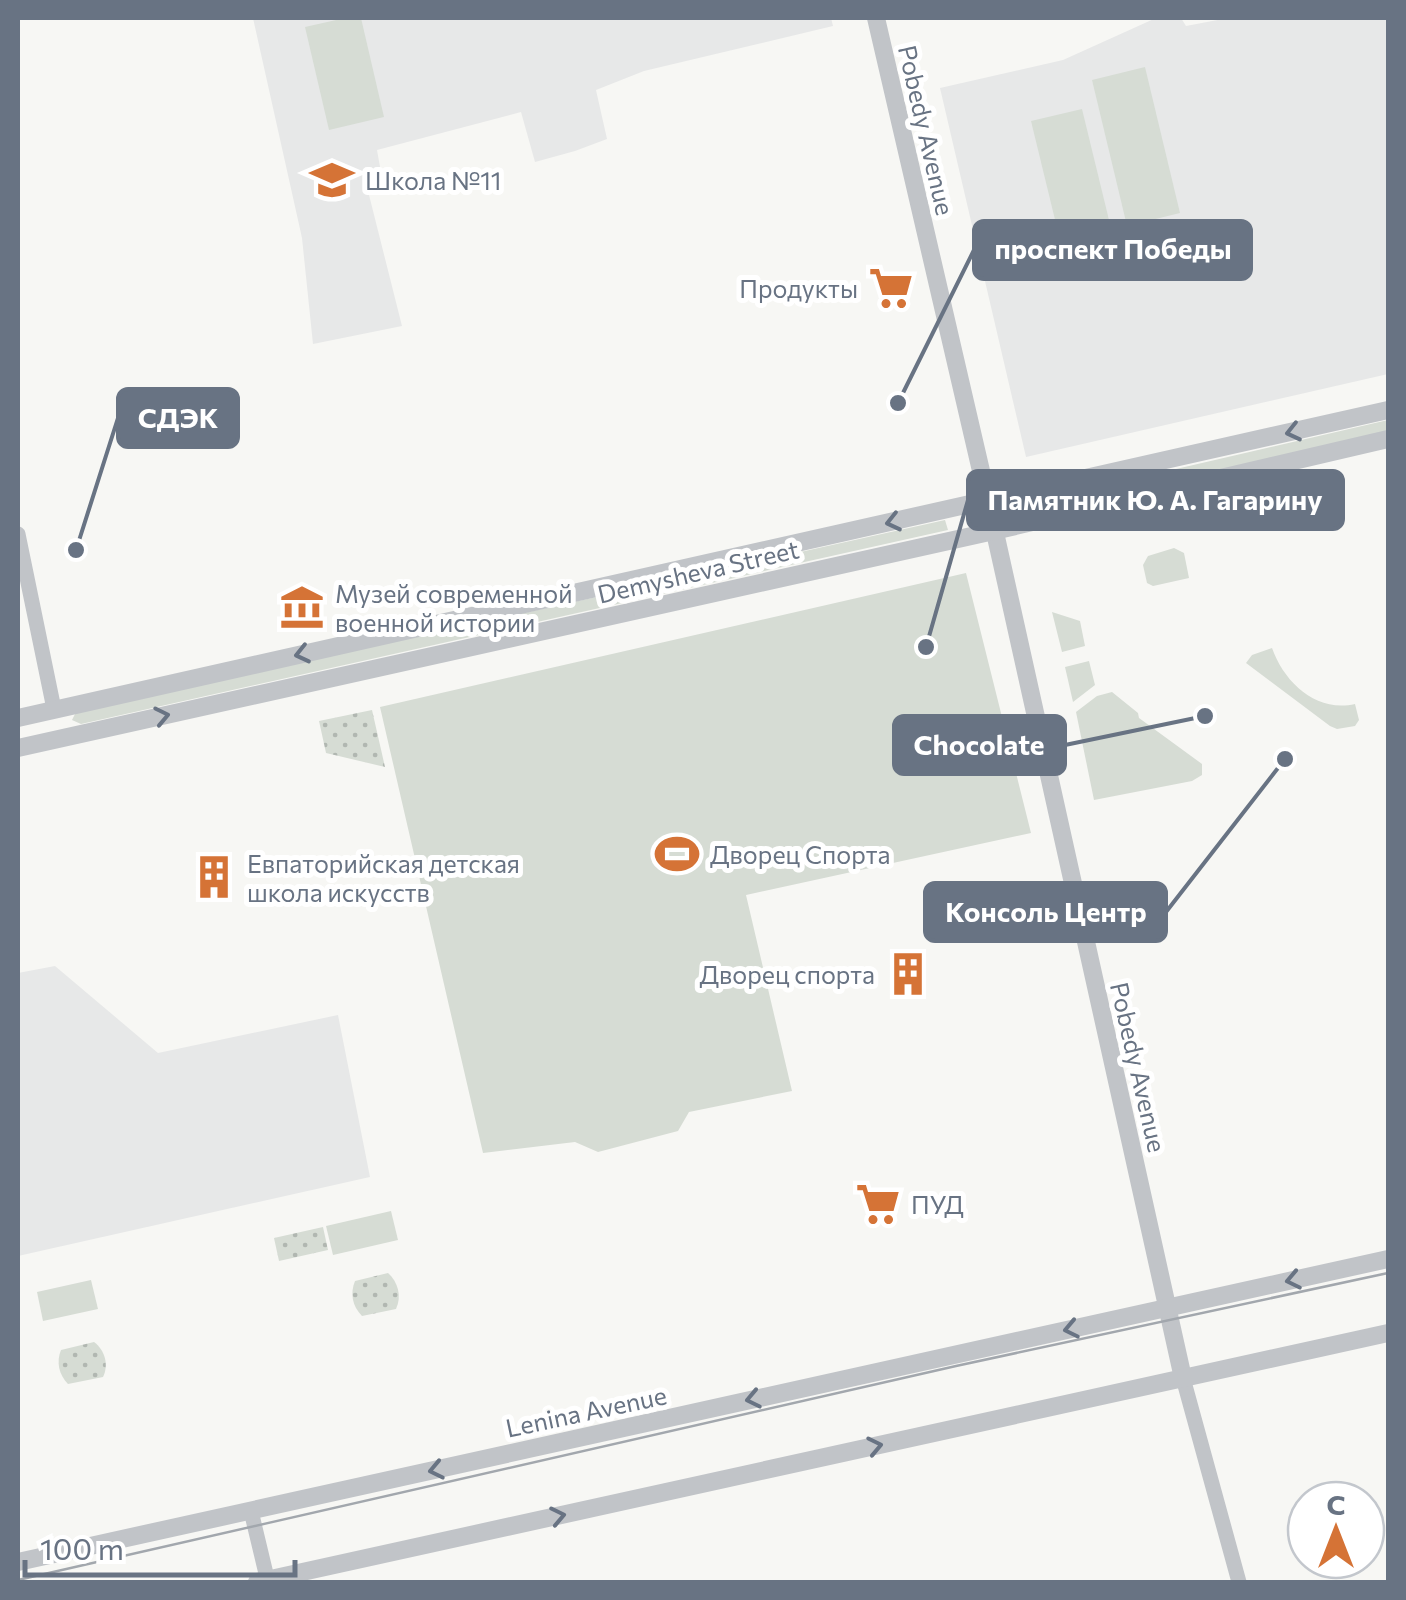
<svg xmlns="http://www.w3.org/2000/svg" width="1406" height="1600" viewBox="0 0 1406 1600" font-family="Commissioner,sans-serif">
	<style>
		.built { fill: #e7e8e8 }
		.grass { fill: #d6dcd4 }
		.park { fill: url(#park-dots) }
		.lines { fill: none; stroke-linecap: round; stroke-linejoin: round }
		.minor { stroke: #c1c4c8; stroke-width: 15 }
		.tertiary { stroke: #c1c4c8; stroke-width: 18 }
		.tram { stroke: #a2a7ad; stroke-width: 2.5 }
		.oneway { stroke: #687383 }
		.labels { text-anchor: middle; dominant-baseline: central; stroke-width: 10; stroke-linejoin: round; paint-order: stroke }
		.street-label { font-size: 25px; fill: #687383; stroke: #fff }
		.poi-label { font-size: 25px; fill: #687383; stroke: #fff; text-anchor: start }
		.leader { fill: none; stroke: #687383; stroke-width: 4 }
		.callout-dot { fill: #687383; stroke: #fff; stroke-width: 4 }
		.callout { fill: #687383; stroke: #687383; stroke-width: 4 }
		.callout-label { font-size: 28px; text-anchor: middle; font-weight: bold; fill: #fff }
	</style>
	<defs>
		<pattern id="park-dots" width="8" height="8" patternUnits="userSpaceOnUse" patternTransform="scale(2.5)"><rect width="8" height="8" fill="#d6dcd4"/><path d="M2 2h.1M6 6h.1" fill="none" stroke="#b1b7b1" stroke-width="1.8" stroke-linecap="round"/></pattern>
	</defs>
	<rect width="100%" height="100%" fill="#f7f7f4"/>
	<g class="built">
		<polygon points="253,18 831,18 833,26 644,71 596,90 607,139 575,151 535,162 521,112 377,150 382,178 366,183 402,326 313,344 302,238"/>
		<polygon points="1156,18 1181,18 1186,26 1228,18 1388,18 1388,374 1026,457 940,88 1063,60"/>
		<polygon points="55,966 158,1053 338,1015 370,1177 18,1256 18,973"/>
	</g>
	<g class="grass">
		<polygon points="345,18 361,18 384,117 329,130 305,27"/>
		<polygon points="1145,67 1180,213 1127,226 1092,80"/>
		<polygon points="1082,109 1109,220 1058,232 1031,121"/>
		<polygon points="1388,420 1388,431 1040,511 1038,501"/>
		<polygon points="945,520 948,530 81,724 72,720 76,712"/>
		<polygon points="1174,548 1184,553 1189,578 1153,586 1147,583 1143,565 1148,556"/>
		<polygon points="966,573 1031,833 746,895 792,1091 689,1112 678,1131 598,1152 575,1142 483,1153 380,707"/>
		<polygon points="1052,612 1080,621 1085,646 1062,652"/>
		<path d="M1272 648C1284 682 1316 713 1355 704L1359 720 1355 726 1337 729 1330 726 1246 663 1252 655Z"/>
		<polygon points="1089,661 1095,685 1073,702 1065,667"/>
		<polygon points="1112,692 1138,713 1139,718 1202,764 1202,775 1192,781 1094,800 1076,712 1097,696"/>
		<polygon points="391,1211 398,1240 333,1255 326,1226"/>
		<polygon points="91,1280 98,1309 43,1321 37,1292"/>
	</g>
	<g class="park">
		<polygon points="372,710 385,767 326,753 319,721"/>
		<polygon points="323,1227 328,1250 279,1261 274,1238"/>
		<path d="M388 1273C398 1282 402 1296 396 1309L362 1316C352 1306 350 1293 355 1281Z"/>
		<path d="M94 1342C105 1350 109 1365 103 1377L68 1384C59 1375 56 1362 61 1350Z"/>
	</g>
	<g class="lines">
		<g class="minor">
			<polyline points="18,534 54,709"/>
			<polyline points="1183,1378 1239,1582"/>
			<polyline points="251,1511 268,1582"/>
		</g>
		<g class="tertiary">
			<polyline points="876,18 988,501 1183,1378"/>
			<polyline points="18,718 1388,410"/>
			<polyline points="18,748 994,531 1388,439"/>
			<polyline points="18,1562 1388,1259"/>
			<polyline points="257,1582 1388,1333"/>
		</g>
		<polyline class="tram" points="18,1580 956,1366 1388,1273"/>
	</g>
	<defs><path id="oneway-chevron" d="M-2-3.5L2.5 0L-2 3.5" fill="none" stroke-width="1.6" stroke-linecap="round" stroke-linejoin="round" transform="scale(2.5)"/></defs>
	<g class="oneway">
		<use href="#oneway-chevron" transform="translate(1293 432) rotate(167)"/>
		<use href="#oneway-chevron" transform="translate(893 522) rotate(167)"/>
		<use href="#oneway-chevron" transform="translate(302 654) rotate(167)"/>
		<use href="#oneway-chevron" transform="translate(162 716) rotate(-12)"/>
		<use href="#oneway-chevron" transform="translate(1293 1280) rotate(168)"/>
		<use href="#oneway-chevron" transform="translate(1071 1329) rotate(168)"/>
		<use href="#oneway-chevron" transform="translate(753 1399) rotate(168)"/>
		<use href="#oneway-chevron" transform="translate(875 1446) rotate(-12)"/>
		<use href="#oneway-chevron" transform="translate(436 1470) rotate(168)"/>
		<use href="#oneway-chevron" transform="translate(558 1516) rotate(-12)"/>
	</g>
	<defs>
		<g id="school-bare" transform="scale(3.45)"><path d="M0-5L7-2L0 1L-7-2ZM-4 1L0 2.5L4 1V4Q0 6-4 4Z" fill="#d57336" stroke="#fff" stroke-width="2.5" paint-order="stroke"/></g>
		<g id="supermarket-bare" transform="scale(3.45)"><path d="M-6-5.5h2.5l.6 2H6L4.5 2H-2.5L-4.4-4H-6ZM-1.5 3.2a1.3 1.3 0 1 0 .1 0ZM3 3.2a1.3 1.3 0 1 0 .1 0Z" fill="#d57336" stroke="#fff" stroke-width="2.5" paint-order="stroke"/></g>
		<g id="museum-bare" transform="scale(3.45)"><path d="M0-6L6-3V-2H-6V-3ZM-5-1h2V3h-2ZM-1-1h2V3h-2ZM3-1h2V3H3ZM-6 4H6V6H-6Z" fill="#d57336" stroke="#fff" stroke-width="2.5" paint-order="stroke"/></g>
		<g id="stadium-bare" transform="scale(3.45)"><path d="M0-5a6.5 5 0 1 0 0 10a6.5 5 0 1 0 0-10ZM-3.5-1.8h7v3.6h-7Z" fill="#d57336" stroke="#fff" stroke-width="2.5" paint-order="stroke"/></g>
		<g id="building-bare" transform="scale(3.45)"><path d="M-4-6H4V6H1V3H-1V6H-4ZM-2.5-4.3h1.7v1.8h-1.7ZM.8-4.3h1.7v1.8H.8ZM-2.5-1h1.7V.8h-1.7ZM.8-1h1.7V.8H.8Z" fill="#d57336" stroke="#fff" stroke-width="2.5" paint-order="stroke"/></g>
	</defs>
	<g fill-rule="evenodd">
		<use href="#school-bare" x="332" y="180"/>
		<use href="#supermarket-bare" x="891" y="288"/>
		<use href="#museum-bare" x="302" y="607"/>
		<use href="#stadium-bare" x="677" y="854"/>
		<use href="#building-bare" x="214" y="877"/>
		<use href="#building-bare" x="908" y="974"/>
		<use href="#supermarket-bare" x="878" y="1204"/>
	</g>
	<g class="labels">
		<g class="street-label">
			<text transform="translate(927 130) rotate(77)">Pobedy Avenue</text>
			<text transform="translate(698 571) rotate(-13)">Demysheva Street</text>
			<text transform="translate(1139 1067) rotate(77)">Pobedy Avenue</text>
			<text transform="translate(586 1411) rotate(-12)">Lenina Avenue</text>
		</g>
		<g class="poi-label">
			<text x="365" y="180">Школа №11</text>
			<text x="858" y="288" text-anchor="end">Продукты</text>
			<text x="335" y="593">Музей современной<tspan x="335" dy="29">военной истории</tspan></text>
			<text x="710" y="854">Дворец Спорта</text>
			<text x="247" y="863">Евпаторийская детская<tspan x="247" dy="29">школа искусств</tspan></text>
			<text x="875" y="974" text-anchor="end">Дворец спорта</text>
			<text x="911" y="1204">ПУД</text>
		</g>
	</g>
	<path class="leader" d="M898 403L974 250M76 550L118 418M926 647L968 500M1205 716L1065 745M1285 759L1166 912"/>
	<g class="callout-dot">
		<circle cx="898" cy="403" r="10"/>
		<circle cx="76" cy="550" r="10"/>
		<circle cx="926" cy="647" r="10"/>
		<circle cx="1205" cy="716" r="10"/>
		<circle cx="1285" cy="759" r="10"/>
	</g>
	<g class="callout">
		<rect x="974" y="221" width="277" height="58" rx="10"/>
		<rect x="118" y="389" width="120" height="58" rx="10"/>
		<rect x="968" y="471" width="375" height="58" rx="10"/>
		<rect x="894" y="716" width="171" height="58" rx="10"/>
		<rect x="925" y="883" width="241" height="58" rx="10"/>
	</g>
	<g class="callout-label">
		<text x="1113" y="259">проспект Победы</text>
		<text x="178" y="428">СДЭК</text>
		<text x="1155" y="510">Памятник Ю. А. Гагарину</text>
		<text x="979" y="755">Chocolate</text>
		<text x="1046" y="922">Консоль Центр</text>
	</g>
	<rect width="1406" height="1600" fill="none" stroke="#687383" stroke-width="40"/>
	<g transform="translate(1336 1530)"><circle r="48" fill="#ffffff" stroke="#c3c7cd" stroke-width="2.5"/>
	<path d="M0-8L18 38L0 25L-18 38Z" fill="#d57336"/>
	<text y="-15" font-size="28" font-weight="bold" text-anchor="middle" fill="#687383">С</text>
	</g>
	<path d="M25 1560v15h270v-15" fill="none" stroke="#687383" stroke-width="5"/>
	<text x="40" y="1560" font-size="30" fill="#687383" stroke="#ffffff" stroke-width="8" paint-order="stroke">100 m</text>
</svg>
